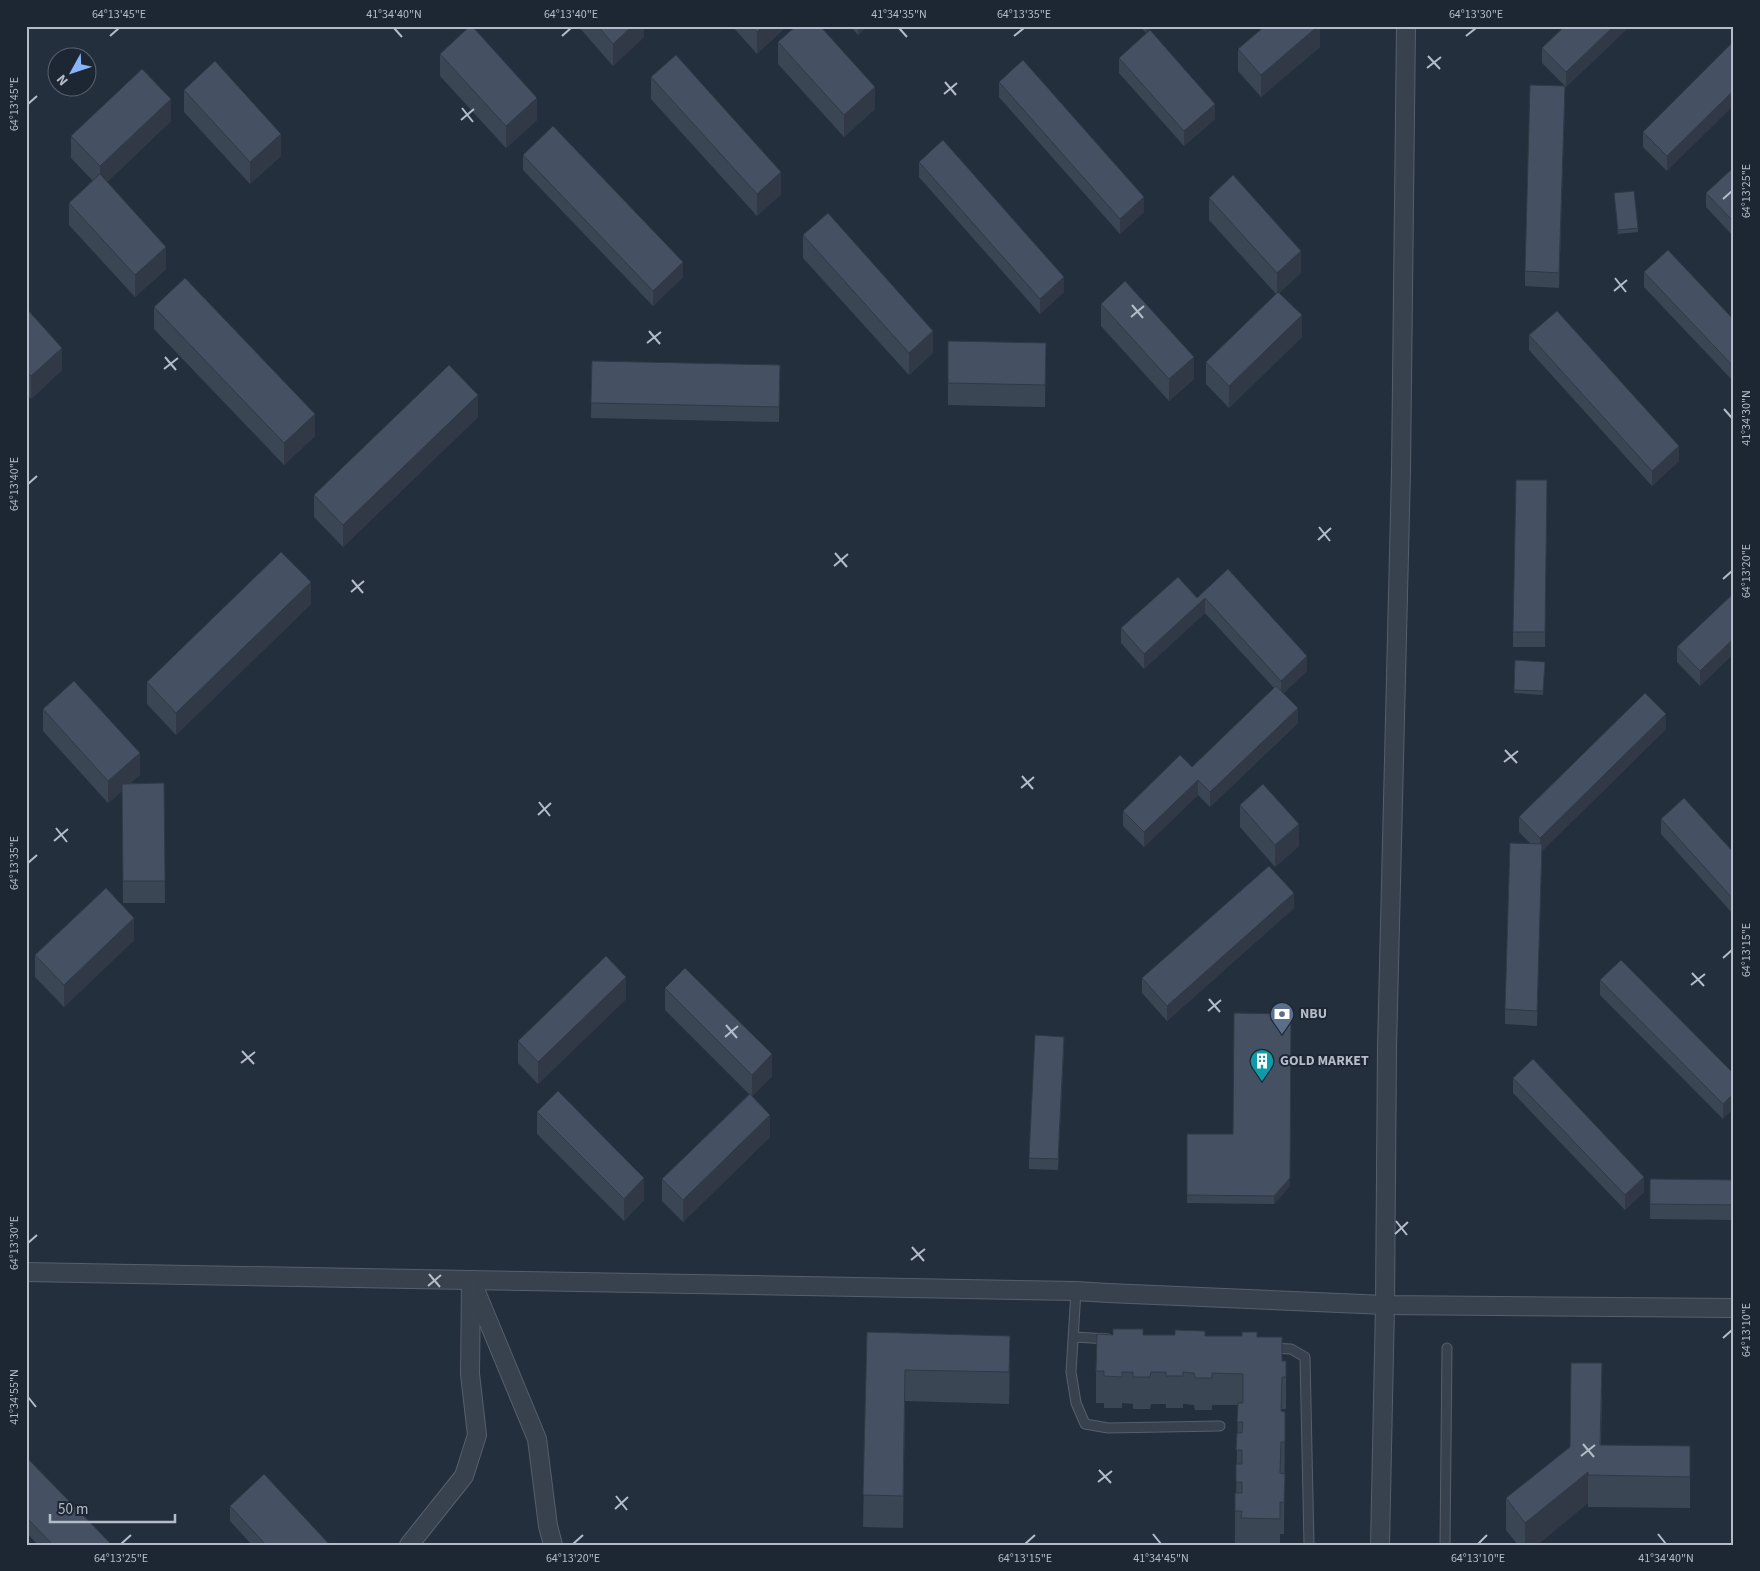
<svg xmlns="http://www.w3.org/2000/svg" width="1760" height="1571" viewBox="0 0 1760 1571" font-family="'Source Sans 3',sans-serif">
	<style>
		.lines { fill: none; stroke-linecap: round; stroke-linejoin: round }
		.service-casing { stroke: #565f6c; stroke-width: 11 }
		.minor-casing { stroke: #565f6c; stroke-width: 20 }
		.service { stroke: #38414e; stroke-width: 9 }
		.minor { stroke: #38414e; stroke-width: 18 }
		.wall { fill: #3b4654 }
		.shaded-wall { fill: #303945 }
		.building { fill: #455162; stroke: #303945 }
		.ticks { fill: none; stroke: #b4bcc9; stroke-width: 2 }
		.labels { text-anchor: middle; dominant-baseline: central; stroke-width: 4; stroke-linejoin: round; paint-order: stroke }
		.poi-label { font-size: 14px; font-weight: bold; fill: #b4bcc9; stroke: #1d2633; text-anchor: start }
		.neatline { fill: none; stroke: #b4bcc9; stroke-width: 2 }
		.ticks-label { font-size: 12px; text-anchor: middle; fill: #b4bcc9 }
	</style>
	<rect width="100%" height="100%" fill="#242f3e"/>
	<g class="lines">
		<g class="service-casing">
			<g id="service">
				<polyline points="1076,1291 1071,1372 1076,1403 1085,1424 1108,1428 1220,1426"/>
				<polyline points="1074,1337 1108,1339"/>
				<polyline points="1271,1348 1291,1349 1305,1357 1309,1545"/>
				<polyline points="1445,1545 1447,1348"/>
			</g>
		</g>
		<g class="minor-casing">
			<g id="minor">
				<polyline points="26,1272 1076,1291 1108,1293 1385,1305 1734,1308"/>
				<polyline points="474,1287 537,1439 548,1526 553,1545"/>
				<polyline points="409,1545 464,1476 477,1435 470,1374 471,1280"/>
				<polyline points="1380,1545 1385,1305 1387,1048 1401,471 1406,26"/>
			</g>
		</g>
		<use href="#service" class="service"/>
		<use href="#minor" class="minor"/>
	</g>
	<g class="wall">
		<polygon points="578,26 644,26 644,37 613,66"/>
		<polygon points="732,26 787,26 757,54"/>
		<polygon points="850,26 867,26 858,35"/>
		<polygon points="1140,26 1154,26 1146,33"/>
		<polygon points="1320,26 1320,47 1261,97 1238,71 1238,49"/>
		<polygon points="1565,26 1630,26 1566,87 1542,63 1542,48"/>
		<polygon points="1734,41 1667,171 1643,147 1643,132"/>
		<polygon points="778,42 875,109 844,137 778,64"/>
		<polygon points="440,54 537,120 506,148 440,76"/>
		<polygon points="1119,58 1215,119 1184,146 1119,73"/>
		<polygon points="651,77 781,194 757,216 651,99"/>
		<polygon points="999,82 1144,212 1120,234 999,97"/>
		<polygon points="184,90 281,156 250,184 184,112"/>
		<polygon points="1565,101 1559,288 1525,286 1525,271"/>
		<polygon points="171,121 107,182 166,269 135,297 69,225 69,203 93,181 71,158 71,136"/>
		<polygon points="523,155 683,277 653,306 523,170"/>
		<polygon points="919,162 1064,292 1040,314 919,177"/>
		<polygon points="1734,169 1734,237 1706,207 1706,193"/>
		<polygon points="1614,193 1638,228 1638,232 1618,234"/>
		<polygon points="1209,198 1301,273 1279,293 1302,337 1229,408 1206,384 1206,362 1276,294 1209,220"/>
		<polygon points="803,235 933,353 909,375 803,258"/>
		<polygon points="1644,272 1734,320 1734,382 1644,287"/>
		<polygon points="1101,304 1194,379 1169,401 1101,326"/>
		<polygon points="154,307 315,436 284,465 154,329"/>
		<polygon points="26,308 62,370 31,399 26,393"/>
		<polygon points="1529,335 1679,461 1652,486 1529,350"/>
		<polygon points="948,341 1046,343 1045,407 948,405"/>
		<polygon points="592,361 780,365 779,422 591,418"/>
		<polygon points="478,417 343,547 314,517 314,495"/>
		<polygon points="1547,480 1545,647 1513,647 1513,632"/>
		<polygon points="1228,569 1307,671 1283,693 1298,723 1210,807 1198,795 1144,847 1123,826 1123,811 1192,767 1274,688 1205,613 1144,669 1121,643 1121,628 1197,598"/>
		<polygon points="1734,593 1734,653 1700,686 1677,662 1677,647"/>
		<polygon points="311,604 176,735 147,704 147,682"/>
		<polygon points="1515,660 1545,662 1543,695 1514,693"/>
		<polygon points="43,709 140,775 130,783 164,783 165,903 123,903 122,791 108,803 43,731"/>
		<polygon points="1666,729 1542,851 1537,1026 1505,1024 1505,1009 1530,843 1519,832 1519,817"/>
		<polygon points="1240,805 1299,846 1275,867 1240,827"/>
		<polygon points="1661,819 1734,853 1734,915 1661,834"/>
		<polygon points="1294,908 1167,1021 1142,993 1142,978"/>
		<polygon points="134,940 64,1007 35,977 35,955"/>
		<polygon points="1600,980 1734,1074 1723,1119 1600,995"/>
		<polygon points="665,988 772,1076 752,1096 770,1137 683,1222 662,1201 662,1179 749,1094 665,1010"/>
		<polygon points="626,999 538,1084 518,1063 518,1041"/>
		<polygon points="1064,1048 1058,1170 1029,1169 1029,1158"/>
		<polygon points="1513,1078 1644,1192 1625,1210 1513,1093"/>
		<polygon points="537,1112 644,1200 624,1221 537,1134"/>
		<polygon points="1187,1134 1290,1186 1274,1204 1187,1203"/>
		<polygon points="1650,1179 1734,1180 1734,1220 1650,1219"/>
		<polygon points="867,1332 1010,1368 1009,1404 905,1401 903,1528 863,1527"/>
		<polygon points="1143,1335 1257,1337 1282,1361 1286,1361 1286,1409 1282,1409 1282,1411 1285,1412 1284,1534 1280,1534 1280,1545 1241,1545 1241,1543 1235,1543 1235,1493 1236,1493 1238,1405 1212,1405 1212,1410 1195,1410 1194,1405 1183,1404 1183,1408 1166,1408 1166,1404 1151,1404 1150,1409 1133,1409 1133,1404 1122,1403 1122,1408 1104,1408 1104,1403 1096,1403 1096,1371"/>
		<polygon points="1602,1395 1601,1445 1690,1446 1690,1508 1588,1507 1588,1503 1537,1545 1518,1545 1506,1530 1506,1498 1570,1447"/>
		<polygon points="26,1457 112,1545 38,1545 26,1532"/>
		<polygon points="230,1506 330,1545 252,1545 230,1521"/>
	</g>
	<g class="shaded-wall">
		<polygon points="632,26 644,26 644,37 613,66 613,44"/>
		<polygon points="763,26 787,26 757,54 757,32"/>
		<polygon points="859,26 867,26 858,35 858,27"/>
		<polygon points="1146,26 1154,26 1146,33"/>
		<polygon points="1318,26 1320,26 1320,47 1261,97 1261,75"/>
		<polygon points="1614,26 1630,26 1566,87 1566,72"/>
		<polygon points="1565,86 1565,101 1559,288 1559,273"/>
		<polygon points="875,87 875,109 844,137 844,115"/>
		<polygon points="1734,90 1734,105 1667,171 1667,156"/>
		<polygon points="537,98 537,120 506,148 506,126"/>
		<polygon points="171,99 171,121 100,189 100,166"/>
		<polygon points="1215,104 1215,119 1184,146 1184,131"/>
		<polygon points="281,134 281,156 250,184 250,162"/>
		<polygon points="781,172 781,194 757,216 757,194"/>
		<polygon points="1144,197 1144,212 1120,234 1120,219"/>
		<polygon points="166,247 166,269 135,297 135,275"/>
		<polygon points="1301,251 1301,273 1277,295 1277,273"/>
		<polygon points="683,262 683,277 653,306 653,291"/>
		<polygon points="1064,277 1064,292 1040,314 1040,299"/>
		<polygon points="1302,315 1302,337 1229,408 1229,386"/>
		<polygon points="933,331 933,353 909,375 909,353"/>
		<polygon points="62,348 62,370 31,399 31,376"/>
		<polygon points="1194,357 1194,379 1169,401 1169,379"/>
		<polygon points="478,395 478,417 343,547 343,525"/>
		<polygon points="315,414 315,436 284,465 284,443"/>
		<polygon points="1679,446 1679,461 1652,486 1652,471"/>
		<polygon points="311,582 311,604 176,735 176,713"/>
		<polygon points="1205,598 1205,613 1144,669 1144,654"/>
		<polygon points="1734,638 1734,653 1700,686 1700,671"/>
		<polygon points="1307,656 1307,671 1281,696 1281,681"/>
		<polygon points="1298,708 1298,723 1210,807 1210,792"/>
		<polygon points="1666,714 1666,729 1542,851 1537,1026 1540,838"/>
		<polygon points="140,753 140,775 108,803 108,781"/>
		<polygon points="1198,780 1198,795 1144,847 1144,832"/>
		<polygon points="1299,824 1299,846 1275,867 1275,845"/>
		<polygon points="1294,893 1294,908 1167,1021 1167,1006"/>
		<polygon points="134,918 134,940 64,1007 64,985"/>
		<polygon points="626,977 626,999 538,1084 538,1062"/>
		<polygon points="1291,1014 1290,1186 1274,1204 1274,1196"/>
		<polygon points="1064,1037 1064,1048 1058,1170 1058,1159"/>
		<polygon points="772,1054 772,1076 752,1097 752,1075"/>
		<polygon points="1734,1093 1734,1108 1723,1119 1723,1104"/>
		<polygon points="770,1115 770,1137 683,1222 683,1200"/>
		<polygon points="1644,1177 1644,1192 1625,1210 1625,1195"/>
		<polygon points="644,1178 644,1200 624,1221 624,1199"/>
		<polygon points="1010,1336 1010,1368 1009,1404 1009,1372"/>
		<polygon points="905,1370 905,1401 903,1528 903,1496"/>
		<polygon points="1588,1472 1588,1503 1537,1545 1525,1545 1525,1523"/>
	</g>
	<g class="building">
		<polygon points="470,26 472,26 537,98 506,126 440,54"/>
		<polygon points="598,26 632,26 613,44"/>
		<polygon points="752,26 763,26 757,32"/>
		<polygon points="796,26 820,26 875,87 844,115 778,42"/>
		<polygon points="1265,26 1318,26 1261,75 1238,49"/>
		<polygon points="1565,26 1614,26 1566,72 1542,48"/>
		<polygon points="1150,30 1215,104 1184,131 1119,58"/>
		<polygon points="1734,41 1734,90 1667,156 1643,132"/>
		<polygon points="676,55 781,172 757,194 651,77"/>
		<polygon points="1023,60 1144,197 1120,219 999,82"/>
		<polygon points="215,61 281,134 250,162 184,90"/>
		<polygon points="142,69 171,99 100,166 71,136"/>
		<polygon points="1530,85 1565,86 1559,273 1525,271"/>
		<polygon points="553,126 683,262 653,291 523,155"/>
		<polygon points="943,140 1064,277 1040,299 919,162"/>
		<polygon points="1733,168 1734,169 1734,222 1706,193"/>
		<polygon points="100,174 166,247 135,275 69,203"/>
		<polygon points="1233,175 1301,251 1277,273 1209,198"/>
		<polygon points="1634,191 1638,228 1618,230 1614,193"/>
		<polygon points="828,213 933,331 909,353 803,235"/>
		<polygon points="1668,250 1734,320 1734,367 1644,272"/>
		<polygon points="185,278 315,414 284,443 154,307"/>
		<polygon points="1125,281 1194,357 1169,379 1101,304"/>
		<polygon points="1278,292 1302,315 1229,386 1206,362"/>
		<polygon points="26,308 62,348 31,376 26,371"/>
		<polygon points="1557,311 1679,446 1652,471 1529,335"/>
		<polygon points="948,341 1046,343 1045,385 948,383"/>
		<polygon points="592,361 780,365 779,407 591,403"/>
		<polygon points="449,365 478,395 343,525 314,495"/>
		<polygon points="1516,480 1547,480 1545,632 1513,632"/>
		<polygon points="281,552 311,582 176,713 147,682"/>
		<polygon points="1228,569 1307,656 1281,681 1205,598 1144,654 1121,628 1178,577 1197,598"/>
		<polygon points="1734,593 1734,638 1700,671 1677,647"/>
		<polygon points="1515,660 1545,662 1543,691 1514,690"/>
		<polygon points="74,681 140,753 108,781 43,709"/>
		<polygon points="1276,686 1298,708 1210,792 1198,780 1144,832 1123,811 1180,755 1192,767"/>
		<polygon points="1645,693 1666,714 1540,838 1519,817"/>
		<polygon points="164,783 165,881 123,881 122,784"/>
		<polygon points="1263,784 1299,824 1275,845 1240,805"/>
		<polygon points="1684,798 1734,853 1734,900 1661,819"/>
		<polygon points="1510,843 1542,844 1537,1011 1505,1009"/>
		<polygon points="1269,866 1294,893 1167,1006 1142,978"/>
		<polygon points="106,888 134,918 64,985 35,955"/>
		<polygon points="606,956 626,977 538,1062 518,1041"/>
		<polygon points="1621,960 1734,1074 1734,1093 1723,1104 1600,980"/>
		<polygon points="685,968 772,1054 752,1075 665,988"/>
		<polygon points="1234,1013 1291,1014 1290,1178 1274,1196 1187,1195 1187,1134 1233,1134"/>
		<polygon points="1035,1035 1064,1037 1058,1159 1029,1158"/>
		<polygon points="1533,1059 1644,1177 1625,1195 1513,1078"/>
		<polygon points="558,1091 644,1178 624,1199 537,1112"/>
		<polygon points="750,1094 770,1115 683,1200 662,1179"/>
		<polygon points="1650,1179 1734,1180 1734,1205 1650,1204"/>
		<polygon points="1113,1329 1143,1329 1143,1335 1175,1335 1175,1330 1205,1331 1205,1336 1242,1336 1242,1332 1257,1332 1257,1337 1282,1337 1282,1361 1286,1361 1286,1377 1282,1377 1281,1411 1285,1412 1285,1442 1281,1442 1280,1473 1285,1474 1284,1503 1280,1502 1280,1519 1241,1518 1242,1511 1235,1511 1235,1493 1242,1493 1242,1482 1236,1482 1236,1464 1242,1464 1242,1450 1236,1450 1237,1433 1242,1433 1243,1422 1237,1422 1238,1403 1243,1403 1243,1374 1212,1373 1212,1378 1195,1378 1194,1373 1183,1372 1183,1376 1166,1376 1166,1372 1151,1372 1150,1377 1133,1377 1133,1372 1122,1372 1122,1377 1104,1376 1104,1371 1096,1371 1097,1334 1113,1335"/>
		<polygon points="867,1332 1010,1336 1009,1372 905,1370 903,1496 863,1495"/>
		<polygon points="1571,1363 1602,1363 1600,1445 1690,1446 1690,1477 1588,1475 1588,1472 1525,1523 1506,1498 1570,1447"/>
		<polygon points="26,1457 112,1545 53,1545 26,1517"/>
		<polygon points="264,1474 330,1545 266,1545 230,1506"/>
	</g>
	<path class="ticks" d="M394 28 402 37M899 28 907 37M110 36 119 28M562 36 571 28M1014 36 1024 28M1466 36 1476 28M1428 56 1440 69M1427 68 1441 57M945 82 956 95M944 94 957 83M28 104 37 96M462 108 473 122M461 120 474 109M1723 199 1732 191M1615 278 1626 292M1614 291 1627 280M1132 305 1143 318M1131 317 1144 306M649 331 660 344M647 343 661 332M165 357 176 370M164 369 178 358M1724 409 1732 418M28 484 37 476M1319 527 1330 541M1318 540 1331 528M835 553 847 567M834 566 848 554M1723 579 1732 571M352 580 363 593M351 592 364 581M1505 750 1517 763M1504 762 1518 751M1022 776 1033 789M1021 788 1034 777M539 802 550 816M538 815 551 803M56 828 67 842M54 841 68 829M28 863 37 855M1723 958 1732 950M1692 973 1704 986M1691 985 1705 974M1209 999 1220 1012M1208 1011 1221 1000M726 1025 737 1038M725 1037 738 1026M242 1051 254 1064M241 1063 255 1052M1396 1221 1407 1235M1395 1234 1408 1222M28 1243 37 1235M912 1247 924 1261M911 1260 925 1249M429 1274 440 1287M428 1286 441 1275M1723 1338 1732 1330M28 1397 36 1407M1583 1444 1594 1457M1581 1456 1595 1445M1099 1470 1111 1483M1098 1482 1112 1471M616 1496 627 1510M615 1509 628 1497M1153 1534 1161 1544M1658 1534 1666 1544M121 1544 131 1535M573 1544 583 1535M1025 1544 1035 1535M1478 1544 1487 1535"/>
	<defs>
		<g id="bank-pin" transform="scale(1.25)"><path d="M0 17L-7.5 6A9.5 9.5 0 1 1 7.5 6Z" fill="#5c6f8a" stroke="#1d2633"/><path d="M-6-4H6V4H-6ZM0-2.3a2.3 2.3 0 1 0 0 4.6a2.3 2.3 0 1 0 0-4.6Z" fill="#fff"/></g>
		<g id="building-pin" transform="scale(1.25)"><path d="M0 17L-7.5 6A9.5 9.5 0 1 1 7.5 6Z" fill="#0f9aa8" stroke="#1d2633"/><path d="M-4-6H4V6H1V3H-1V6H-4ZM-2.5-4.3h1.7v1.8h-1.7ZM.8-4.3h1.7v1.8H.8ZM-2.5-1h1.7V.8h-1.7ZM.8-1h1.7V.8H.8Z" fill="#fff"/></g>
	</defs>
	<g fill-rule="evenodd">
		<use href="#bank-pin" x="1282" y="1014"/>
		<use href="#building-pin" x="1262" y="1061"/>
	</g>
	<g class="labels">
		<g class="poi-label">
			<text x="1300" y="1014">NBU</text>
			<text x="1280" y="1061">GOLD MARKET</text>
		</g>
	</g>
	<rect width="1760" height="1571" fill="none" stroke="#1d2633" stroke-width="55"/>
	<g transform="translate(72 72) rotate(230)"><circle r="24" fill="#1d2633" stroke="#59626f"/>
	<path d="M0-4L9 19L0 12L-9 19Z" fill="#8ab4f8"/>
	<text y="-8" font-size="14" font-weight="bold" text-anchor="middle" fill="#b4bcc9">N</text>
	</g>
	<path d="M50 1514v8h125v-8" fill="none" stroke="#b4bcc9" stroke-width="2.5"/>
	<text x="58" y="1514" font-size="15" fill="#b4bcc9" stroke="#1d2633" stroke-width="4" paint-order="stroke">50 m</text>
	<rect x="28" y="28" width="1704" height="1516" class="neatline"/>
	<g class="ticks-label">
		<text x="119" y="18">64°13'45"E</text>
		<text x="394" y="18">41°34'40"N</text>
		<text x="571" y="18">64°13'40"E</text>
		<text x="899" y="18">41°34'35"N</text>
		<text x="1024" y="18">64°13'35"E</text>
		<text x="1476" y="18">64°13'30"E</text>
		<text transform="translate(14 104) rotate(-90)" y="4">64°13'45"E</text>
		<text transform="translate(1746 191) rotate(-90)" y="4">64°13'25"E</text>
		<text transform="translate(1746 418) rotate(-90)" y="4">41°34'30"N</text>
		<text transform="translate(14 484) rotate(-90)" y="4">64°13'40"E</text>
		<text transform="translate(1746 571) rotate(-90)" y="4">64°13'20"E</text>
		<text transform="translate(14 863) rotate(-90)" y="4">64°13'35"E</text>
		<text transform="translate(1746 950) rotate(-90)" y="4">64°13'15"E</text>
		<text transform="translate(14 1243) rotate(-90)" y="4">64°13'30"E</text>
		<text transform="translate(1746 1330) rotate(-90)" y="4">64°13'10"E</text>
		<text transform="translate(14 1397) rotate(-90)" y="4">41°34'55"N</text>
		<text x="121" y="1562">64°13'25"E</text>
		<text x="573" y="1562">64°13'20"E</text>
		<text x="1025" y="1562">64°13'15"E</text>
		<text x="1161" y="1562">41°34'45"N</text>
		<text x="1478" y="1562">64°13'10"E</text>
		<text x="1666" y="1562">41°34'40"N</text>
	</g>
</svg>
